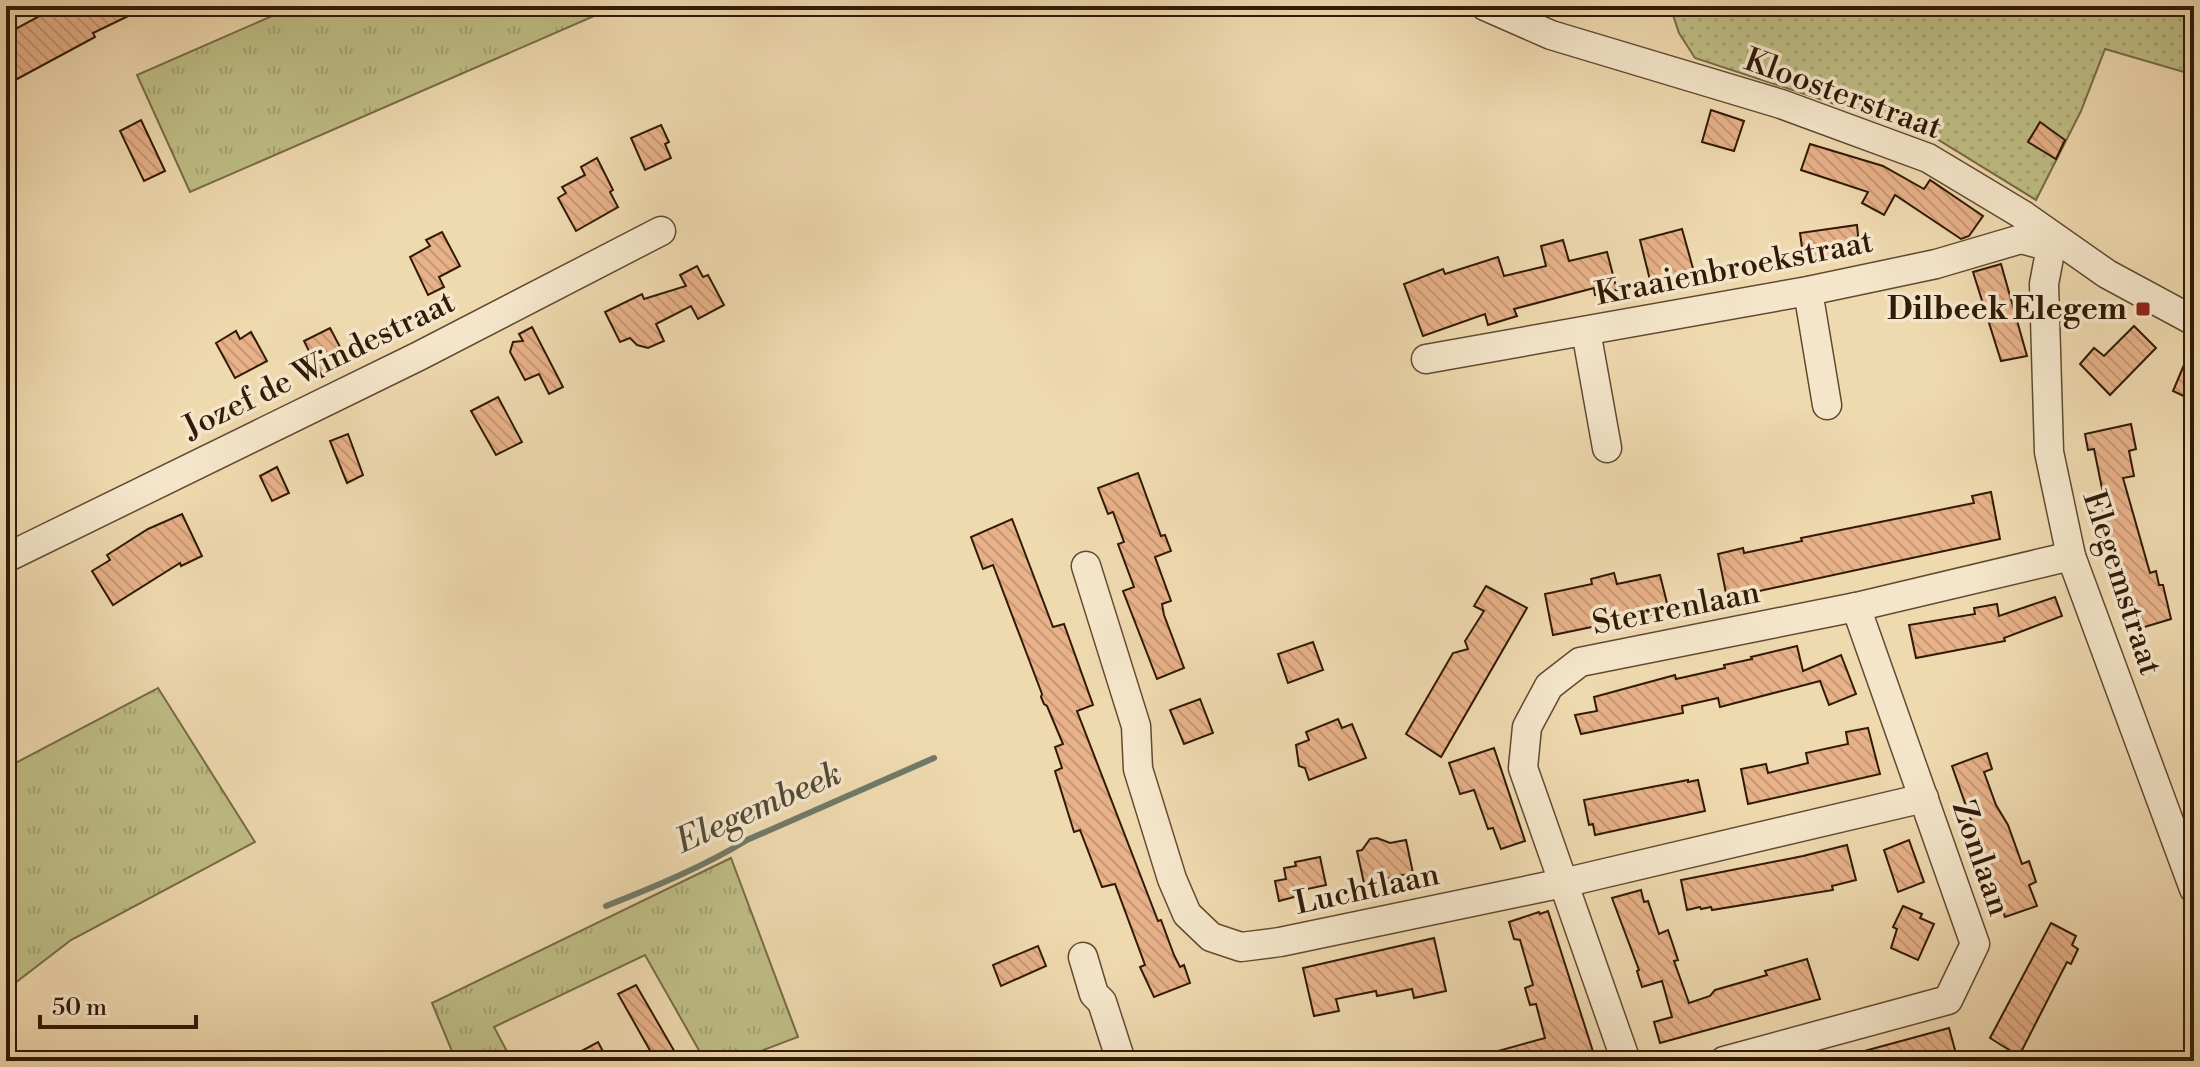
<svg xmlns="http://www.w3.org/2000/svg" width="2200" height="1067" viewBox="0 0 2200 1067" font-family="'Libre Bodoni',serif">
	<style>
		.grass { fill: url(#grass-tufts); stroke: #786c46; stroke-width: 2 }
		.park { fill: url(#park-dots); stroke: #786c46; stroke-width: 2 }
		.lines { fill: none; stroke-linecap: round; stroke-linejoin: round }
		.stream { stroke: #707a68; stroke-width: 6 }
		.building { fill: url(#building-back-hatch); stroke: #311a07; stroke-width: 2 }
		.minor-casing { stroke: #604a31; stroke-width: 31 }
		.minor { stroke: #f5e6cb; stroke-width: 28 }
		.poi-dot { fill: #8f2418; stroke: #f5e6cb; stroke-width: 3 }
		.labels { text-anchor: middle; dominant-baseline: central; stroke-width: 7; stroke-linejoin: round; paint-order: stroke }
		.street-label { font-size: 32px; fill: #311a07; stroke: #f5e6cb }
		.poi-label { font-size: 32px; font-weight: bold; fill: #311a07; stroke: #f5e6cb; text-anchor: end }
		.water-label { font-size: 34px; font-style: italic; fill: #504a37; stroke: #f5e6cb }
	</style>
	<defs>
		<pattern id="grass-tufts" width="24" height="20" patternUnits="userSpaceOnUse" patternTransform="scale(2)"><rect width="24" height="20" fill="#bfbe86"/><path d="M3 7l-1-3M5 7V3M7 7l1-3M15 17l-1-3M17 17v-4M19 17l1-3" fill="none" stroke="#a5a372"/></pattern>
		<pattern id="park-dots" width="8" height="8" patternUnits="userSpaceOnUse" patternTransform="scale(2)"><rect width="8" height="8" fill="#bfbe86"/><path d="M2 2h.1M6 6h.1" fill="none" stroke="#a5a372" stroke-width="1.8" stroke-linecap="round"/></pattern>
		<pattern id="building-back-hatch" width="6" height="6" patternUnits="userSpaceOnUse" patternTransform="scale(2)"><rect width="6" height="6" fill="#e7b189"/><path d="M-1 5l2 2M0 0l6 6M5-1l2 2" fill="none" stroke="#c79875"/></pattern>
	</defs>
	<rect width="100%" height="100%" fill="#efd9af"/>
	<filter id="stains"><feTurbulence type="fractalNoise" baseFrequency=".0025" numOctaves="4"/><feColorMatrix values="0 0 0 0 .2 0 0 0 0 .09 0 0 0 0 .02 0 0 0 .5 -.17"/></filter>
	<radialGradient id="worn" r=".72"><stop offset=".6" stop-color="#630" stop-opacity="0"/><stop offset="1" stop-color="#630" stop-opacity=".3"/></radialGradient>
	<g class="grass">
		<polygon points="295,6 617,6 190,192 137,75"/>
		<polygon points="158,688 255,842 71,940 6,990 6,768"/>
		<polygon points="731,858 798,1037 734,1061 705,1061 645,955 494,1027 512,1061 456,1061 432,1003"/>
	</g>
	<polygon class="park" points="1670,6 2194,6 2194,75 2105,49 2081,111 2036,200 1932,136 1695,58 1679,33"/>
	<g class="lines">
		<path class="stream" d="M606 906C654 887 703 867 747 840L934 758"/>
	</g>
	<g class="building">
		<polygon points="58,6 149,6 93,33 95,37 6,85 6,34"/>
		<polygon points="1711,110 1744,121 1734,151 1702,142"/>
		<polygon points="141,120 165,171 144,181 120,131"/>
		<polygon points="2040,122 2065,140 2056,159 2028,142"/>
		<polygon points="661,125 669,142 665,144 671,158 645,170 631,138"/>
		<polygon points="1810,144 1883,166 1924,189 1930,180 1983,216 1969,236 1961,239 1895,195 1884,215 1862,203 1868,192 1801,170"/>
		<polygon points="597,158 613,190 610,192 618,207 576,231 558,198 566,193 562,187 585,175 581,167"/>
		<polygon points="1857,225 1859,246 1841,248 1842,256 1804,262 1800,233"/>
		<polygon points="1682,229 1694,272 1651,284 1640,240"/>
		<polygon points="442,232 460,266 439,277 444,287 428,295 410,257 430,246 426,240"/>
		<polygon points="1563,240 1569,261 1607,252 1617,290 1595,295 1594,288 1514,309 1517,316 1488,325 1485,314 1423,336 1404,284 1443,269 1445,274 1498,257 1504,276 1546,266 1541,246"/>
		<polygon points="2001,264 2027,356 2001,361 1973,272"/>
		<polygon points="697,266 703,277 708,275 724,305 698,319 691,306 656,324 664,341 648,348 637,345 630,338 620,342 605,312 642,294 644,299 686,286 680,275"/>
		<polygon points="2134,326 2156,348 2110,395 2080,364 2094,348 2104,356"/>
		<polygon points="532,327 563,387 549,394 539,374 525,380 510,352 513,342 523,341 519,334"/>
		<polygon points="330,328 349,364 322,377 304,341"/>
		<polygon points="236,331 240,339 251,332 267,361 235,378 216,343"/>
		<polygon points="2194,341 2194,401 2173,391"/>
		<polygon points="498,397 522,442 496,455 471,411"/>
		<polygon points="2131,424 2136,449 2129,451 2134,476 2123,478 2150,573 2156,571 2159,585 2163,585 2171,619 2138,629 2103,509 2106,508 2094,449 2088,450 2085,434"/>
		<polygon points="348,434 363,475 347,483 330,441"/>
		<polygon points="277,467 289,493 272,501 260,476"/>
		<polygon points="1138,473 1161,536 1165,535 1171,551 1155,557 1171,601 1162,604 1164,615 1184,668 1157,679 1123,591 1134,587 1118,544 1124,542 1113,512 1108,514 1098,488"/>
		<polygon points="1991,492 2000,539 1727,598 1718,554 1743,548 1744,553 1802,541 1801,538 1974,503 1972,496"/>
		<polygon points="182,514 202,556 181,566 180,563 113,605 92,571 110,560 107,555 148,529"/>
		<polygon points="1012,519 1053,627 1064,624 1093,705 1077,711 1158,921 1161,920 1174,955 1180,967 1184,965 1190,983 1154,997 1140,967 1145,965 1115,884 1102,887 1080,830 1074,832 1055,771 1062,768 1055,747 1063,744 1047,706 1044,704 1041,697 1042,694 993,565 983,569 971,537"/>
		<polygon points="1614,573 1617,584 1660,575 1669,611 1553,635 1545,594 1592,584 1591,579"/>
		<polygon points="1486,586 1527,608 1441,757 1406,734 1453,653 1468,649 1465,641 1484,611 1474,606"/>
		<polygon points="2055,597 2062,616 2004,638 2005,641 1916,658 1909,625 1975,614 1974,608 1997,604 1999,616"/>
		<polygon points="1313,642 1323,670 1288,683 1278,654"/>
		<polygon points="1797,646 1803,671 1841,655 1856,694 1829,705 1820,681 1720,707 1718,698 1682,706 1683,713 1581,734 1575,715 1597,711 1594,697 1675,675 1676,679 1725,668 1724,665 1752,659 1751,657"/>
		<polygon points="1200,699 1213,733 1184,744 1170,710"/>
		<polygon points="1338,719 1342,728 1352,724 1366,758 1309,780 1305,768 1299,766 1296,745 1309,740 1306,732"/>
		<polygon points="1868,728 1880,774 1748,804 1741,769 1766,764 1768,773 1808,763 1806,753 1848,744 1846,732"/>
		<polygon points="1494,748 1525,841 1501,849 1493,828 1488,829 1474,790 1460,794 1449,763"/>
		<polygon points="1987,753 1992,769 1984,772 1996,805 2008,825 2022,864 2029,861 2036,882 2029,885 2037,906 2005,917 1952,766"/>
		<polygon points="1688,780 1688,782 1698,780 1705,811 1595,835 1593,824 1589,825 1584,800"/>
		<polygon points="1377,838 1390,843 1406,840 1413,873 1364,883 1357,851 1362,850 1370,839"/>
		<polygon points="1909,840 1924,882 1898,892 1884,850"/>
		<polygon points="1847,845 1856,880 1832,886 1833,890 1712,910 1711,907 1701,909 1700,907 1687,910 1681,880 1803,856"/>
		<polygon points="1320,857 1326,885 1298,891 1298,896 1279,901 1275,881 1286,879 1284,868 1296,866 1295,862"/>
		<polygon points="1641,890 1644,902 1648,901 1659,934 1668,930 1678,960 1674,961 1689,1003 1710,996 1715,990 1767,975 1765,971 1807,959 1820,999 1660,1043 1654,1022 1672,1017 1662,981 1642,987 1637,971 1639,970 1612,898"/>
		<polygon points="1903,906 1922,914 1920,918 1934,924 1918,960 1891,948 1897,929 1893,927"/>
		<polygon points="1548,911 1596,1061 1481,1061 1480,1056 1545,1038 1536,1004 1530,1005 1525,988 1533,985 1520,940 1514,939 1509,922 1539,912 1540,914"/>
		<polygon points="2051,923 2076,936 2072,945 2078,949 2071,964 2067,962 2019,1056 1990,1038"/>
		<polygon points="1434,938 1446,991 1414,998 1412,989 1377,996 1376,991 1336,999 1339,1011 1314,1016 1303,968"/>
		<polygon points="1038,946 1046,966 1001,986 993,965"/>
		<polygon points="636,985 680,1061 656,1061 618,994"/>
		<polygon points="1949,1028 1958,1061 1847,1061 1846,1056"/>
		<polygon points="598,1042 608,1061 563,1061"/>
	</g>
	<g class="lines">
		<g class="minor-casing">
			<g id="minor">
				<polyline points="1485,6 1551,35 1781,104 1928,158 2023,215 2107,274 2194,321"/>
				<polyline points="2058,241 2051,247 2044,284 2049,452 2071,556 2194,889"/>
				<polyline points="1808,291 1827,405"/>
				<polyline points="1586,331 1607,448"/>
				<polyline points="1426,359 1808,291 1936,264 2021,239 2051,247"/>
				<polyline points="6,558 419,356 661,231"/>
				<polyline points="1086,566 1136,726 1138,769 1172,879 1187,914 1211,937 1241,947 1280,942 1563,883 1924,798"/>
				<polyline points="1083,957 1094,994 1102,1002 1121,1061"/>
				<polyline points="1626,1061 1523,768 1527,727 1549,686 1580,662 1856,607 2071,556"/>
				<polyline points="1724,1061 1948,1000 1975,944 1856,607"/>
			</g>
		</g>
		<use href="#minor" class="minor"/>
	</g>
	<rect class="poi-dot" x="2135" y="301" width="16" height="16" rx="4"/>
	<g class="labels">
		<g class="street-label">
			<text transform="translate(1843 94) rotate(20)">Kloosterstraat</text>
			<text transform="translate(1734 268) rotate(-11)">Kraaienbroekstraat</text>
			<text transform="translate(319 365) rotate(-26)">Jozef de Windestraat</text>
			<text transform="translate(2122 583) rotate(72)">Elegemstraat</text>
			<text transform="translate(1676 608) rotate(-11)">Sterrenlaan</text>
			<text transform="translate(1981 858) rotate(71)">Zonlaan</text>
			<text transform="translate(1367 889) rotate(-12)">Luchtlaan</text>
		</g>
		<g class="poi-label">
			<text x="2127" y="309">Dilbeek Elegem</text>
		</g>
		<g class="water-label">
			<text transform="translate(759 808) rotate(-24)">Elegembeek</text>
		</g>
	</g>
	<rect width="2200" height="1067" fill="none" stroke="#efd9af" stroke-width="32"/>
	<rect x="8" y="8" width="2184" height="1051" fill="none" stroke="#311a07" stroke-width="4"/>
	<rect x="16" y="16" width="2168" height="1035" fill="none" stroke="#311a07" stroke-width="2"/>
	<path d="M40 1015v12h156v-12" fill="none" stroke="#311a07" stroke-width="4"/>
	<text x="52" y="1015" font-size="24" fill="#311a07" stroke="#f5e6cb" stroke-width="6" paint-order="stroke">50 m</text>
	<rect width="100%" height="100%" filter="url(#stains)"/>
	<rect width="100%" height="100%" fill="url(#worn)"/>
</svg>
